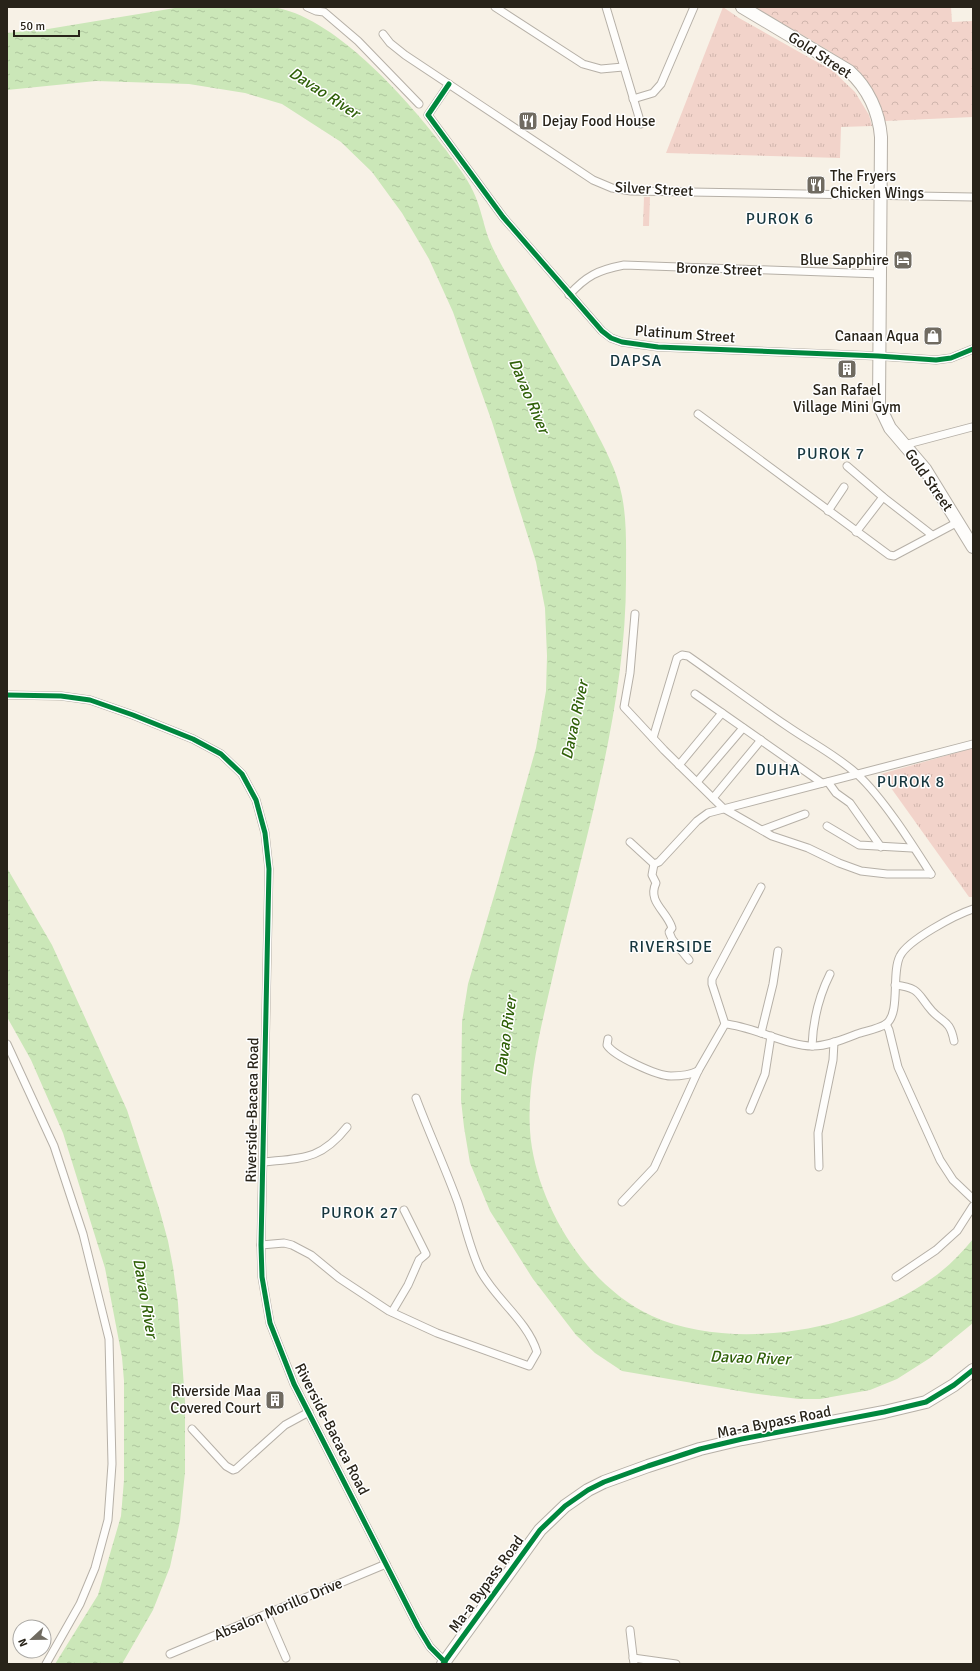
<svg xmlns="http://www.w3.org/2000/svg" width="980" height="1671" viewBox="0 0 980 1671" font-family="Signika,sans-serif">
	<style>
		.grass { fill: url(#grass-tufts) }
		.forest { fill: url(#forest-crowns) }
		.water { fill: url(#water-ripples) }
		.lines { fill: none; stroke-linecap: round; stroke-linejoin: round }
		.street-casing { stroke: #b6b0a7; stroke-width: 9 }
		.primary-casing { stroke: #b6b0a7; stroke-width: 14 }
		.street { stroke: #fefdfb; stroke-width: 7 }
		.primary { stroke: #fefdfb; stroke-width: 12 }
		.cycleway-casing { stroke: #fff; stroke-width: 8 }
		.cycleway { stroke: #00873e; stroke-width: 5 }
		.labels { text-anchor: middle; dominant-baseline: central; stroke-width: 3; stroke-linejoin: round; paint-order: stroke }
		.street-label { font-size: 15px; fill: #282319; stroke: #fff }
		.poi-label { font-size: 15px; fill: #282319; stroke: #fff; text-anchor: end }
		.water-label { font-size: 16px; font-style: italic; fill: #306109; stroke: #fff }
		.neighbourhood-label { font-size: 16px; letter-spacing: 1px; fill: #16363e; stroke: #fff }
	</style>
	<defs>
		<pattern id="grass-tufts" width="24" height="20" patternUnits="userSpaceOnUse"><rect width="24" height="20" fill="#f2d3ca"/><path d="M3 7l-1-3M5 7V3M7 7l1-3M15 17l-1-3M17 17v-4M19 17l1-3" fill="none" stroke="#d0b5ad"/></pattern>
		<pattern id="forest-crowns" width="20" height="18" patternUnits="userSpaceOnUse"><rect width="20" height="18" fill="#f2d3ca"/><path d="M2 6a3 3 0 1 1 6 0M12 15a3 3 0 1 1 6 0" fill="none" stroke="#d0b5ad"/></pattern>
		<pattern id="water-ripples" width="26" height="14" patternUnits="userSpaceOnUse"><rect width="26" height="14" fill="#cbe7b8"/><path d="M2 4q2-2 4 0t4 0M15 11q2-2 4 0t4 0" fill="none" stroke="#aec69e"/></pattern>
	</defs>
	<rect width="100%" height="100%" fill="#f7f1e6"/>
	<g class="grass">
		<polygon points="723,7 739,18 833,71 855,92 869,115 872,126 841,127 840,158 666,153"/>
		<polygon points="644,197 650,197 649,226 643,226"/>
		<polygon points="973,748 973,897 969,897 881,774"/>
	</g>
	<path class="forest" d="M755 7H951L952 22 973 21V117L885 121C875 78 846 61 811 40 792 29 773 18 755 7Z"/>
	<g class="water">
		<path d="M181 7C204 7 226 7 249 7 258 7 269 6 278 8 339 21 410 102 446 150 455 163 466 176 473 191 480 205 483 222 488 237 496 258 509 277 520 297 544 339 569 381 592 424 604 447 617 470 622 496 627 521 626 548 626 574 627 710 583 843 553 975 541 1028 523 1093 532 1148 543 1214 589 1287 652 1316 735 1353 859 1330 931 1279 947 1268 961 1254 973 1239V1323L930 1358 897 1379 870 1390 820 1399H799L751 1393 622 1371 595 1353 576 1335 533 1279 490 1211 470 1163 464 1127 461 1100 462 1022 468 984 499 879 536 748 546 691 547 656 545 608 536 562 492 422 453 312 429 259 402 213 372 172 341 142 282 104 245 93 189 84 96 81 7 90V33L48 29Z"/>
		<polygon points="7,868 52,945 127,1110 159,1208 168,1241 173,1267 178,1303 185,1401 185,1472 180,1521 170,1567 153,1610 122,1664 55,1664 98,1595 121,1516 124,1480 124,1381 122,1357 105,1268 63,1133 31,1060 7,1017"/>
	</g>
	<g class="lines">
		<g class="street-casing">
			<g id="street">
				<polyline points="307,7 316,11 324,12 358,41 419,104"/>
				<polyline points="495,7 583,64 601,69 623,67"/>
				<polyline points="606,7 641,124"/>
				<polyline points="383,34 390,43 405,55 593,180 612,188 631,191 973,197"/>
				<polyline points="449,84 428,115 503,217 602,331 611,338 622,342 658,347 878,356 936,360 951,358 973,349"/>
				<polyline points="633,99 653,93 661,84 694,7"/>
				<path d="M569 295C586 276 598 270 624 265L880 274"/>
				<polyline points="698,414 889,555 894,556 958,522"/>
				<polyline points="904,445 972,427"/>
				<polyline points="847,466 883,497 932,535"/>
				<polyline points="828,511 844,487"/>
				<polyline points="856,532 883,497"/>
				<polyline points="635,614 630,673 624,707 664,750 723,808 772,836 808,848 839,863 861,871 887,874 931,874"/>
				<polyline points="695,694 822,783"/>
				<polyline points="7,695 61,696 90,700 133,715 193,739 221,754 242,774 256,800 265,833 269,869 261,1245 262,1277 270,1323 294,1384 418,1627 430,1647 445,1662"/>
				<path d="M653 738 677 658 682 655 688 656C721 679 753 703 787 726 810 742 836 755 857 774 883 798 912 844 931 874"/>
				<polyline points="679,765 722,713"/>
				<polyline points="697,782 743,728"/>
				<polyline points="828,782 836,793 850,803 881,847"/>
				<polyline points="713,798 761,740"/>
				<polyline points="827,826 859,845 912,848"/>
				<polyline points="762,830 805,814"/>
				<polyline points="630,842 654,864 659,862 697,821 708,813 973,744"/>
				<path d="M654 864 652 875 656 883C647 902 667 911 672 928L669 932 672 939 689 960"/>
				<path d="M895 985C921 988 917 994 932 1011 943 1023 950 1020 954 1041"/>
				<polyline points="725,1024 712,984 712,979 761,887"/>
				<polyline points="886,1024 889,1030 898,1067 940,1160 953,1180 973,1199"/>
				<polyline points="761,1033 773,984 778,951"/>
				<path d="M608 1039 607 1045C614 1056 657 1076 671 1076 680 1076 690 1075 698 1071"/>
				<polyline points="7,1044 54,1146 83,1234 109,1339 112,1464 108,1520 95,1568 80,1604 46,1664"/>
				<path d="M812 1046C813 1022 819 996 830 974"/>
				<polyline points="750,1110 765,1074 771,1036"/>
				<path d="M264 1162C302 1158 321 1160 347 1127"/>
				<polyline points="819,1167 818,1133 833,1060 834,1042"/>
				<path d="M622 1202 654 1168 698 1071 725 1024C752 1026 787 1046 813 1046 828 1046 844 1039 857 1034 866 1031 878 1029 886 1024 901 1013 891 973 900 956 908 940 955 915 973 909"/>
				<path d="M261 1245 284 1243 292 1245 311 1255 339 1278 389 1311 437 1333 529 1366 537 1352C527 1320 495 1299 480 1270 470 1249 465 1225 458 1203 445 1167 429 1133 416 1098"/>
				<polyline points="896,1277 936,1250 957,1231 973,1206"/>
				<polyline points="392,1312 408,1285 419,1260 426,1254 404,1210"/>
				<polyline points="192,1429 226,1466 233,1470 236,1469 285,1425 309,1412"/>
				<polyline points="267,1614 286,1658"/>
				<polyline points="630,1630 634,1664"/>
				<polyline points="170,1654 386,1564"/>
				<polyline points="633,1658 676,1664"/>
			</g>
		</g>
		<g class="primary-casing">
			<g id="primary">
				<path d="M742 7 849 71C868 88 879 112 881 137L879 405 890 428 925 469 973 547"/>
				<polyline points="443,1664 540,1530 565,1506 588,1490 604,1482 648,1466 700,1449 742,1439 884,1412 926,1402 954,1385 973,1370"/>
			</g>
		</g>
		<use href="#street" class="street"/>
		<use href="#primary" class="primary"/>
		<g class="cycleway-casing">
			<g id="cycleway">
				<polyline points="449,84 428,115 503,217 602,331 611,338 622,342 658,347 878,356 936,360 951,358 973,349"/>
				<polyline points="7,695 61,696 90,700 133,715 193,739 221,754 242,774 256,800 265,833 269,869 261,1245 262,1277 270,1323 294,1384 418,1627 430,1647 445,1662"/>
				<polyline points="443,1664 540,1530 565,1506 588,1490 604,1482 648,1466 700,1449 742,1439 884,1412 926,1402 954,1385 973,1370"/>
			</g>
		</g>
		<use href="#cycleway" class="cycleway"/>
	</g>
	<defs>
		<g id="restaurant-square" transform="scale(1)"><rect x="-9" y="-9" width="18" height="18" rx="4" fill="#706b61" stroke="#fff"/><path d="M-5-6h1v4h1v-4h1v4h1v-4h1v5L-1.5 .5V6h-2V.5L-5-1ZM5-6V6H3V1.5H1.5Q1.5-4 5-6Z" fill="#fff"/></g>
		<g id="hotel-square" transform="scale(1)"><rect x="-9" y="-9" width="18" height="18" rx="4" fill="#706b61" stroke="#fff"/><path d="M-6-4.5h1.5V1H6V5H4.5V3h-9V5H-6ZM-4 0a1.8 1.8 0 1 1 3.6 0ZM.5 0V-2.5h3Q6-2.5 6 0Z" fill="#fff"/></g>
		<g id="shop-square" transform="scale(1)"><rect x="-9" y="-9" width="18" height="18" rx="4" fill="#706b61" stroke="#fff"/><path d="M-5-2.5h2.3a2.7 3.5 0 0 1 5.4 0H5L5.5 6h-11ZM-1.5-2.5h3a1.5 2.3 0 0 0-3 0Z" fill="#fff"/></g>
		<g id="building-square" transform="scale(1)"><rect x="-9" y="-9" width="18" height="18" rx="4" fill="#706b61" stroke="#fff"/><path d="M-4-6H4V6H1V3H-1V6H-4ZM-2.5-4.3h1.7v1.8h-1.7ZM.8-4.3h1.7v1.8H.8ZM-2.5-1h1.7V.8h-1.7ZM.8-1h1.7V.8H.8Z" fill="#fff"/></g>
	</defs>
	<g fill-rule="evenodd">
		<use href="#restaurant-square" x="528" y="121"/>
		<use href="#restaurant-square" x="816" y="185"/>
		<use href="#hotel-square" x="903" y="260"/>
		<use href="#shop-square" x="933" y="336"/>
		<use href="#building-square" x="847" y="369"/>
		<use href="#building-square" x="275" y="1400"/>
	</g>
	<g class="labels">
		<g class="street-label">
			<text transform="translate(820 55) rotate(33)">Gold Street</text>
			<text transform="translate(654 189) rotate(3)">Silver Street</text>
			<text transform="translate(719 269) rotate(2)">Bronze Street</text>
			<text transform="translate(685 334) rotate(4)">Platinum Street</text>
			<text transform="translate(929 480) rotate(55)">Gold Street</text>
			<text transform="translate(252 1110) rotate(-89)">Riverside-Bacaca Road</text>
			<text transform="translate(774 1422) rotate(-11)">Ma-a Bypass Road</text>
			<text transform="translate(332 1429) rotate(63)">Riverside-Bacaca Road</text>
			<text transform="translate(486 1584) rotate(-54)">Ma-a Bypass Road</text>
			<text transform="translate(278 1609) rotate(-23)">Absalon Morillo Drive</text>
		</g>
		<g class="poi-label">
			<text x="542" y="121" text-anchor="start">Dejay Food House</text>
			<text x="830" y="176" text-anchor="start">The Fryers<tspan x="830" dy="17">Chicken Wings</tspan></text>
			<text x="889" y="260">Blue Sapphire</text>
			<text x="919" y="336">Canaan Aqua</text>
			<text x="847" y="390" text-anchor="middle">San Rafael<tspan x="847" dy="17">Village Mini Gym</tspan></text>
			<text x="261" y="1391">Riverside Maa<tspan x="261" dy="17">Covered Court</tspan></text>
		</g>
		<g class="water-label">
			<text transform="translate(324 93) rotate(33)">Davao River</text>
			<text transform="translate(529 396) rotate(67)">Davao River</text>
			<text transform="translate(575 720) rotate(-78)">Davao River</text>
			<text transform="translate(506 1036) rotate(-82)">Davao River</text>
			<text transform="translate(145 1298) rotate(80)">Davao River</text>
			<text transform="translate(750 1358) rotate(2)">Davao River</text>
		</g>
		<g class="neighbourhood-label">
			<text x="780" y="219">PUROK 6</text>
			<text x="636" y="361">DAPSA</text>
			<text x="831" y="454">PUROK 7</text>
			<text x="778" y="770">DUHA</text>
			<text x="911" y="782">PUROK 8</text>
			<text x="671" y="947">RIVERSIDE</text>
			<text x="360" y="1213">PUROK 27</text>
		</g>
	</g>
	<rect width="980" height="1671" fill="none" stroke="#282319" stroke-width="16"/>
	<g transform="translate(32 1639) rotate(248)"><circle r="19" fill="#ffffff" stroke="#a9a7a3"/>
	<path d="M0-3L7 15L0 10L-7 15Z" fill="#706b61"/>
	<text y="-6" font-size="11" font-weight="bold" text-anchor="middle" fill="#282319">N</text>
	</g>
	<path d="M14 30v6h65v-6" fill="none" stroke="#282319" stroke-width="2"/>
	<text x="20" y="30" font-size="12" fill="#282319" stroke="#ffffff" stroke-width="3" paint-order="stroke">50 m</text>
</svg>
